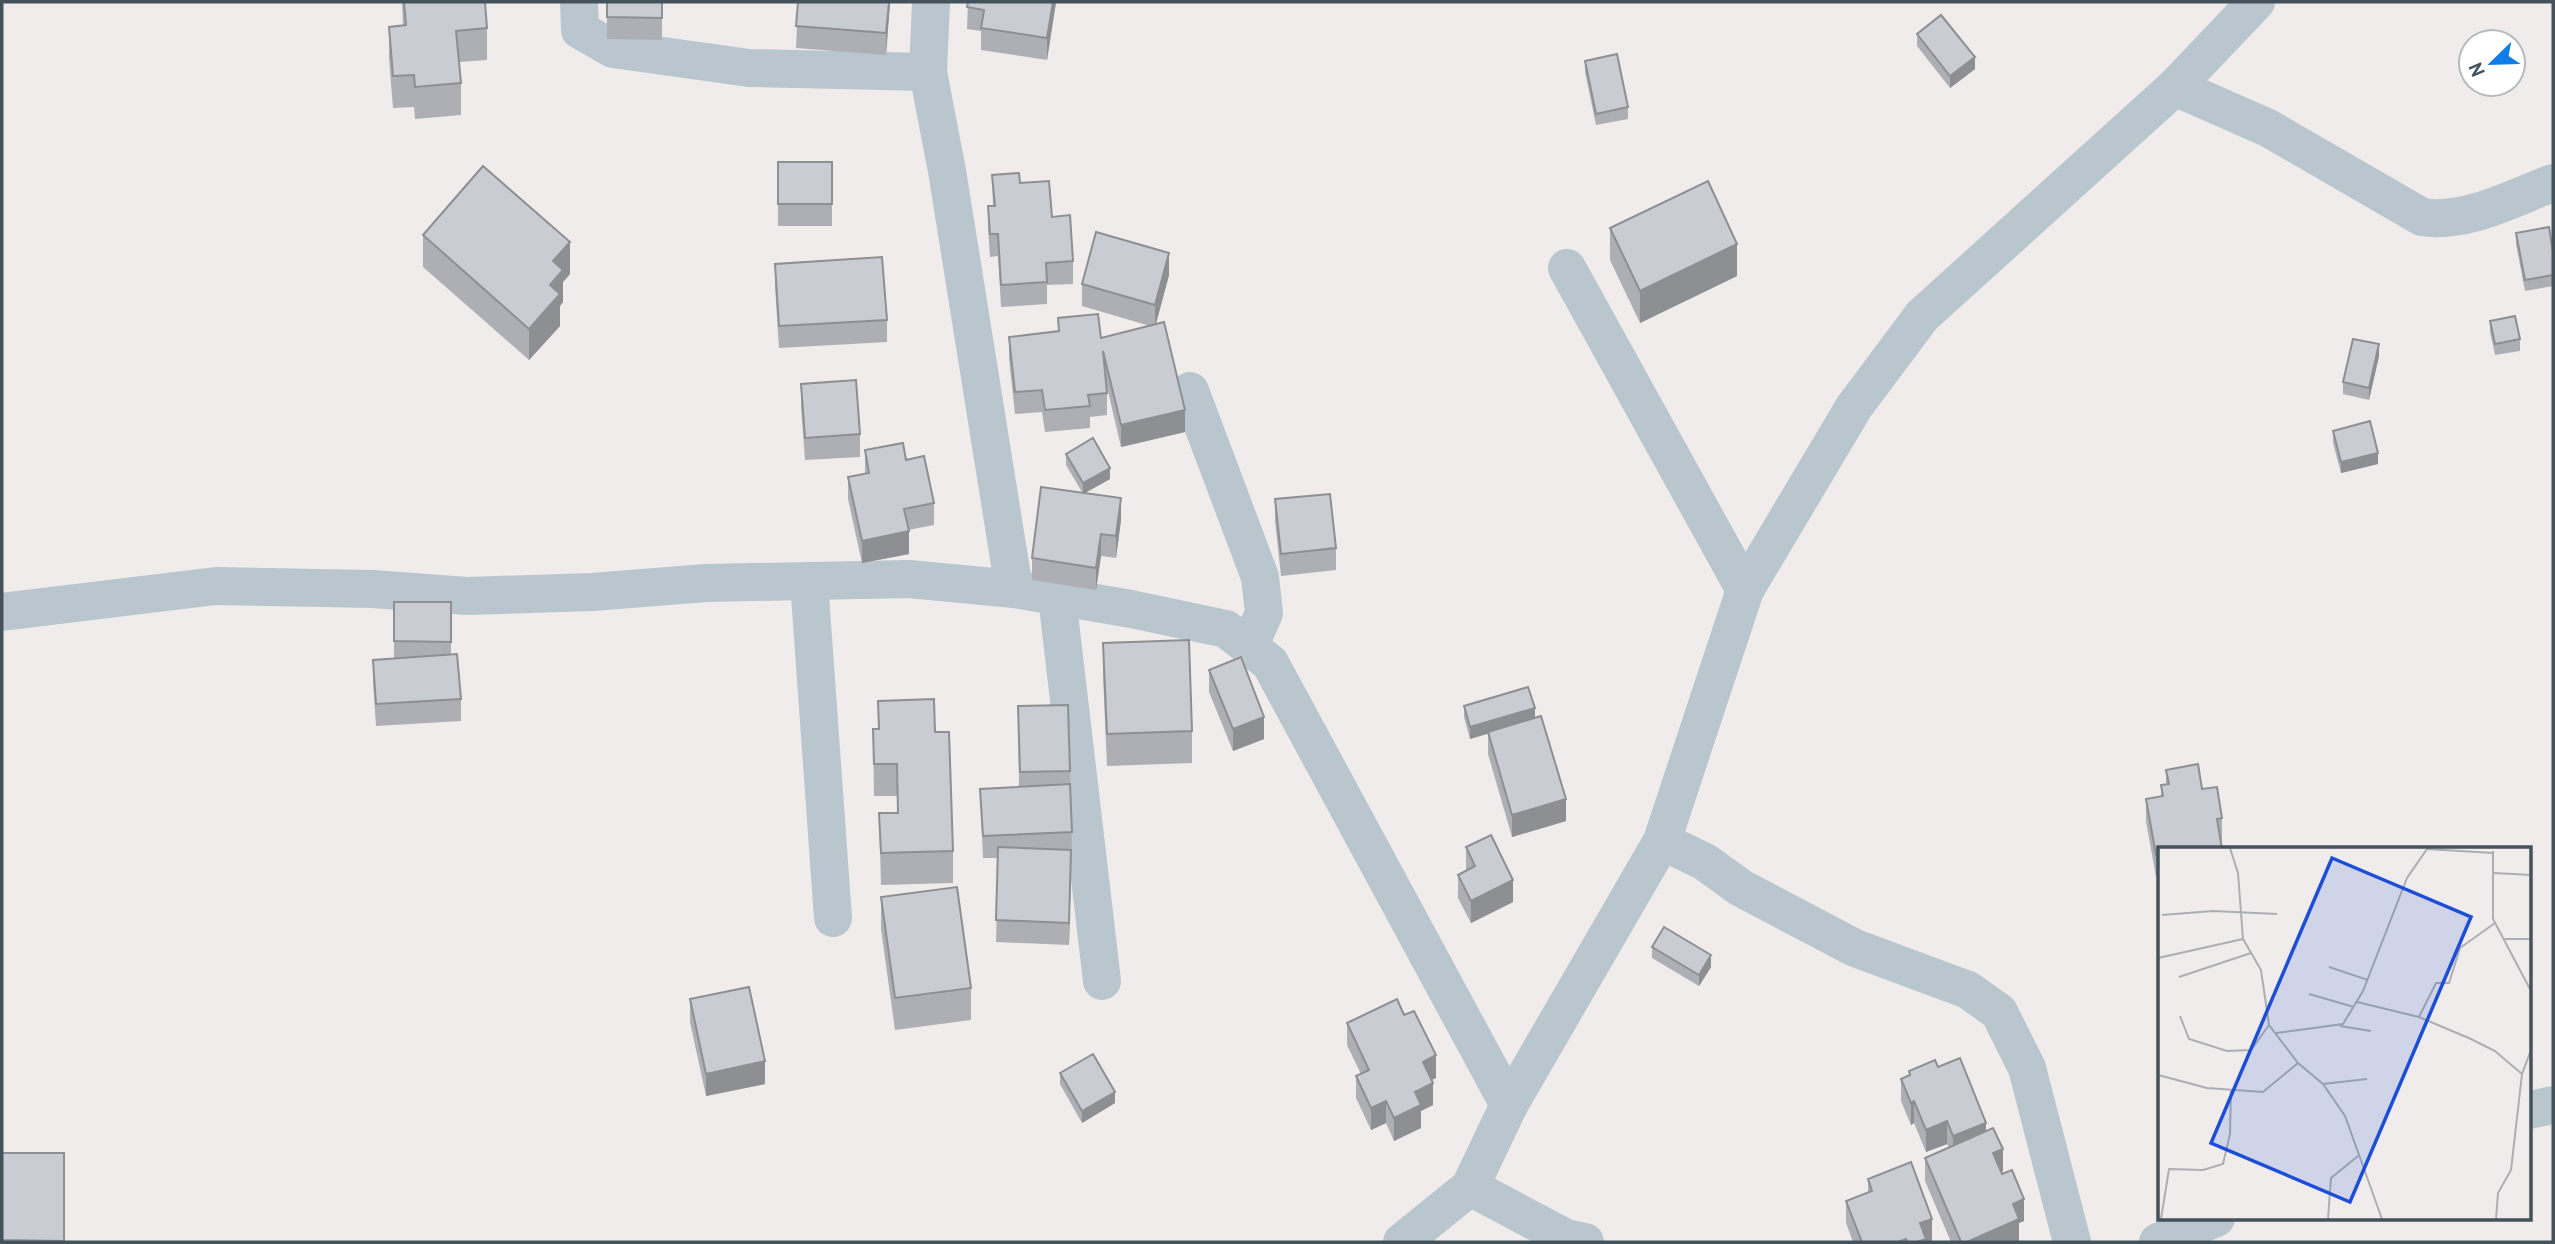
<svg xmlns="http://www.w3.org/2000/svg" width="2555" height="1244" viewBox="0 0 2555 1244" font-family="'PT Sans',sans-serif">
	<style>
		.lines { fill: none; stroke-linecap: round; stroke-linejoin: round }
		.street { stroke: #bac6cd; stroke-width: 38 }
		.wall { fill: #adafb5 }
		.shaded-wall { fill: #8d8f93 }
		.building { fill: #c9ccd2; stroke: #8d8f93; stroke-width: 2 }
		.inset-road { fill: none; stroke: #abaeb2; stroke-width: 2 }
		.view { fill: #1d4ed8; fill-opacity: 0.15; stroke: #1d4ed8; stroke-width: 3.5 }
		.inset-edge { fill: none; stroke: #44525b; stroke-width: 3.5 }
	</style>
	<rect width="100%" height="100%" fill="#f0ecec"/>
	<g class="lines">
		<g class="street">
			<polyline points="579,2 580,30 613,49 749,68 928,72"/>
			<polyline points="931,2 928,72 947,171 1014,589"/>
			<path d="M2175 87 2268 128 2422 217C2466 224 2513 198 2553 183"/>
			<polyline points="1567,268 1745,590"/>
			<polyline points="1190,391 1260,577 1264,613 1249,647"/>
			<polyline points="809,581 833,918"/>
			<polyline points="1057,597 1102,981"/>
			<polyline points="2,612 216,586 373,589 467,596 592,592 706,583 909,579 1014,589 1131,609 1226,629 1270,663 1509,1105"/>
			<polyline points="1662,841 1705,862 1741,888 1855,948 1968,990 1999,1012 2027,1068 2072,1242"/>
			<polyline points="2529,1110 2553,1105"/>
			<polyline points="1470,1187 1566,1238 1585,1242"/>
			<polyline points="1402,1242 1470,1187 1509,1105 1662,841 1745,590 1854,407 1922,316 2175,87 2256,2"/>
			<polyline points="2158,1242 2216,1218"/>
		</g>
	</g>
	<g class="wall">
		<polygon points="402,2 485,2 487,28 487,60 459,62 461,83 461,115 415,119 414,107 393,108 389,59 389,27 403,26"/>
		<polygon points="607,2 662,2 662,40 607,39"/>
		<polygon points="798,2 890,2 886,55 796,48"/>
		<polygon points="968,2 1056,2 1047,60 981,50 981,31 967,29"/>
		<polygon points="1917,34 1975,69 1950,88 1917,46"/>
		<polygon points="1585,61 1628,107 1628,119 1596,125 1585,72"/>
		<rect x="778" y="162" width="54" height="64"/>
		<polygon points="992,175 1020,183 1052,217 1073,261 1073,284 1047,285 1047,304 1001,307 998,256 990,257 988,228 988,206 993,206"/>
		<polygon points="1610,228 1737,276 1640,323 1610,260"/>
		<polygon points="2516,233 2553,252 2553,286 2525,291 2516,244"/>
		<polygon points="423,235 570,274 563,282 563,302 560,306 560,326 529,360 423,267"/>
		<polygon points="775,264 887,320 887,342 779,348 775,286"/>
		<polygon points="1169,275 1156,324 1185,432 1121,447 1107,387 1107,415 1090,417 1090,428 1045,432 1042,412 1015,414 1009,359 1009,337 1058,331 1058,318 1101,338 1150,326 1082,306 1082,284"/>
		<polygon points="2490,321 2520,339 2520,351 2495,355 2490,332"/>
		<polygon points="2379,356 2369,400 2343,394 2343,382"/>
		<polygon points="801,384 860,434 860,457 805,460 801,406"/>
		<polygon points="2333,431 2378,464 2341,473 2333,443"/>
		<polygon points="865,450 906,460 934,503 934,525 908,530 909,554 862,563 848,499 848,477 865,474"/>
		<polygon points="1066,454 1110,479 1085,493 1121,520 1116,558 1101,556 1096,590 1032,580 1032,558 1082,492 1066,465"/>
		<polygon points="1275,499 1336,548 1336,570 1281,576 1275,521"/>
		<polygon points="394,602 451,602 451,655 461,699 461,721 376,726 373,682 373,660 394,659"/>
		<polygon points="1103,643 1192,731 1192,763 1107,766 1103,675"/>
		<polygon points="1209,670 1264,739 1233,751 1209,692"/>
		<polygon points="878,701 935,732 953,851 953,883 881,885 879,813 897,813 897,796 874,796 873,729 878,729"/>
		<polygon points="1018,706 1070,771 1072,854 1071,854 1069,945 996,942 998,858 983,858 980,789 1019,787"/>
		<polygon points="1464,706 1535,718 1566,821 1512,837 1488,754 1488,733 1470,739 1464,717"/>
		<polygon points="2166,770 2202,789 2222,818 2222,841 2160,849 2160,876 2156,877 2146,821 2146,799 2161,797 2161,785 2166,785"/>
		<polygon points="1466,847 1513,902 1471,923 1458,898 1458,875 1466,871"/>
		<polygon points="881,897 971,988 971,1020 895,1030 881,929"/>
		<polygon points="1652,947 1711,967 1699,986 1652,958"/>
		<polygon points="690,999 765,1084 706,1096 690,1022"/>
		<polygon points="1347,1023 1436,1078 1431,1080 1433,1105 1421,1111 1421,1128 1394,1141 1386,1123 1371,1130 1356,1098 1356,1076 1361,1074 1347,1045"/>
		<polygon points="1938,1067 1986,1132 2003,1171 2001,1172 2024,1221 2019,1223 2019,1242 1951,1242 1925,1181 1925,1158 1949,1148 1947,1144 1926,1152 1914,1123 1911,1125 1901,1101 1901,1079 1909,1076 1909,1071"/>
		<polygon points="1060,1073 1115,1103 1082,1123 1060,1084"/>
		<rect x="2" y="1153" width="62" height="89"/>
		<polygon points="1868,1179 1932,1241 1928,1242 1853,1242 1846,1223 1846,1201 1868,1192"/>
	</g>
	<g class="shaded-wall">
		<polygon points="889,2 890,2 886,55 886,33"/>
		<polygon points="1053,2 1056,2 1047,60 1047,38"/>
		<polygon points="1975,57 1975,69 1950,88 1950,76"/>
		<polygon points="570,242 570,274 563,282 563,302 560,306 560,326 529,360 529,329 550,285 553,261"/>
		<polygon points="1737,244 1737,276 1640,323 1640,291"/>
		<polygon points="1169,253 1169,275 1155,327 1155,305"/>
		<polygon points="2379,344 2379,356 2369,400 2369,388"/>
		<polygon points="1185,410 1185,432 1121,447 1121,425"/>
		<polygon points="2378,453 2378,464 2341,473 2341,462"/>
		<polygon points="1110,468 1110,479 1083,494 1083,483"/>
		<polygon points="1121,498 1121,520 1116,558 1116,536"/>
		<polygon points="909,531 909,554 862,563 862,541"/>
		<polygon points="1101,534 1101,556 1096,590 1096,568"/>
		<polygon points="1535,708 1535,720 1470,739 1470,727"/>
		<polygon points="1264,717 1264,739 1233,751 1233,729"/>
		<polygon points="1566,799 1566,821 1512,837 1512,815"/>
		<polygon points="1071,850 1071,872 1069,945 1069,923"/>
		<polygon points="1513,880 1513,902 1471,923 1471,901"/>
		<polygon points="1711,955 1711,967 1699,986 1699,975"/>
		<polygon points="1436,1055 1436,1078 1423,1084 1423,1062"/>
		<polygon points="765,1061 765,1084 706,1096 706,1074"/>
		<polygon points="1433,1083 1433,1105 1421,1111 1421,1128 1394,1141 1394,1118 1415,1092"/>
		<polygon points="1115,1092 1115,1103 1082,1123 1082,1111"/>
		<polygon points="1386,1101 1386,1123 1371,1130 1371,1108"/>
		<polygon points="1914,1101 1914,1123 1911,1125 1911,1103"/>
		<polygon points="1947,1121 1947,1144 1926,1152 1926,1130"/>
		<polygon points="1986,1123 1986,1145 1953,1158 1953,1136"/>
		<polygon points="2003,1149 2003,1171 1993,1175 1993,1153"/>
		<polygon points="2024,1199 2024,1221 2019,1223 2019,1242 1967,1242 2013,1204"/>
		<polygon points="1932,1219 1932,1241 1928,1242 1918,1242 1920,1223"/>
	</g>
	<g class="building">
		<polygon points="404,2 485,2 487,28 456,31 461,83 415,87 414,75 393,76 389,27 406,25"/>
		<polygon points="607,2 662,2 662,18 607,17"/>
		<polygon points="798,2 889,2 886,33 796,26"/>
		<polygon points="968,2 1053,2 1047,38 981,28 984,10 967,7"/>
		<polygon points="1941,15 1975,57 1950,76 1917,34"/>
		<polygon points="1617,54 1628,107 1596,114 1585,61"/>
		<rect x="778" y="162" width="54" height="42"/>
		<polygon points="483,166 570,242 553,261 563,270 550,285 560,294 529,329 423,235"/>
		<polygon points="1019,173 1020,183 1049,181 1052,217 1070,215 1073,261 1046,263 1047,282 1001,285 998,234 990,234 988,206 995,206 992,175"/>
		<polygon points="1708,181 1737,244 1640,291 1610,228"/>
		<polygon points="2549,227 2553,252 2553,275 2525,280 2516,233"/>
		<polygon points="1096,232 1169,253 1155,305 1082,284"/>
		<polygon points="882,257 887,320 779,326 775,264"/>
		<polygon points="1098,314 1101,338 1164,322 1185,410 1121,425 1103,351 1107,393 1088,395 1090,406 1045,410 1042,390 1015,392 1009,337 1059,331 1058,318"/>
		<polygon points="2515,316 2520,339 2495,344 2490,321"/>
		<polygon points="2353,339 2379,344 2369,388 2343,382"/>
		<polygon points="856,380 860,434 805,438 801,384"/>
		<polygon points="2370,421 2378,453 2341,462 2333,431"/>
		<polygon points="1093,438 1110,468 1083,483 1066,454"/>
		<polygon points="903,443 906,460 924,456 934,503 904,509 909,531 862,541 848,477 869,473 865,450"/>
		<polygon points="1041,487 1121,498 1116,536 1101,534 1096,568 1032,558"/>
		<polygon points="1330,494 1336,548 1281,554 1275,499"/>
		<polygon points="394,602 451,602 451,642 394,641"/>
		<polygon points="1189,640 1192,731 1107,734 1103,643"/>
		<polygon points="457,654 461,699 376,704 373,660"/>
		<polygon points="1241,657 1264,717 1233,729 1209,670"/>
		<polygon points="1528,687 1535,708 1470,727 1464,706"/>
		<polygon points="934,699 935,732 949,732 953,851 881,853 879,813 898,813 897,764 874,764 873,729 879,729 878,701"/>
		<polygon points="1068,705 1070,771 1020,772 1018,706"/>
		<polygon points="1541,716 1566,799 1512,815 1488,732"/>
		<polygon points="2198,764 2202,789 2217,787 2222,818 2217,819 2222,849 2160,849 2160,854 2156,855 2146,799 2163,796 2161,785 2169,784 2166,770"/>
		<polygon points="1070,784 1072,832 983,836 980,789"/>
		<polygon points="1491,835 1513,880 1471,901 1458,875 1475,866 1466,847"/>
		<polygon points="998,847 1071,850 1069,923 996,920"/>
		<polygon points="957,887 971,988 895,998 881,897"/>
		<polygon points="1664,927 1711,955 1699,975 1652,947"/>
		<polygon points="749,987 765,1061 706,1074 690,999"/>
		<polygon points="1397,999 1404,1015 1414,1011 1436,1055 1423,1062 1433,1083 1415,1092 1421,1105 1394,1118 1386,1101 1371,1108 1356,1076 1369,1070 1347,1023"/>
		<polygon points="1093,1054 1115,1092 1082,1111 1060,1073"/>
		<polygon points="1960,1058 1986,1123 1953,1136 1947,1121 1926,1130 1914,1101 1911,1103 1901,1079 1910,1075 1909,1071 1935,1060 1938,1067"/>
		<polygon points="1993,1128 2003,1149 1993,1153 2002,1174 2012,1170 2024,1199 2013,1204 2019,1219 1967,1242 1961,1242 1925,1158"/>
		<polygon points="2,1153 64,1153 64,1241 2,1240"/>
		<polygon points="1911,1162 1932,1219 1920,1223 1926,1239 1917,1242 1907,1242 1906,1239 1898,1242 1862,1242 1846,1201 1872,1191 1868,1179"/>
	</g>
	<g transform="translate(2158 847)">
		<rect width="373" height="373" fill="#f0ecec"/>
		<path class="inset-road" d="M72 1 80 26 85 92 103 123 111 178 140 216 165 237 187 269 224 372M335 4V72L373 144M336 26 373 28M4 68 55 64 119 67M345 92H373M0 111 85 92M171 120 210 133M21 130 93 106M151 147 196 160M199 155 261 170 313 192 337 204 364 227M22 169 31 192 69 204 93 203 111 178M261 170 278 136H291L302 101 337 76M182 179 213 184M118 186 185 177 205 144 249 31 269 2 335 6M0 228 49 241 105 245 140 216M165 237 209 232M3 372 11 322 45 323 65 317 72 287 73 242M170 372 173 331 200 309M338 372 340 346 353 323 364 227 373 203"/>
		<path class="view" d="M174 11 313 70 192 355 53 296Z"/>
		<rect width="373" height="373" class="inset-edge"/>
	</g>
	<rect width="2555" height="1244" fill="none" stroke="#44525b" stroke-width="7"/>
	<g transform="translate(2492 63) rotate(247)"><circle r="33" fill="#ffffff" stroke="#b4babd" stroke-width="2"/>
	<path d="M0-5L12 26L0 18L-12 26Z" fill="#0f7de7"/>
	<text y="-10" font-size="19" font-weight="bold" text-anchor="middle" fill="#44525b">N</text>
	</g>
</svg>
